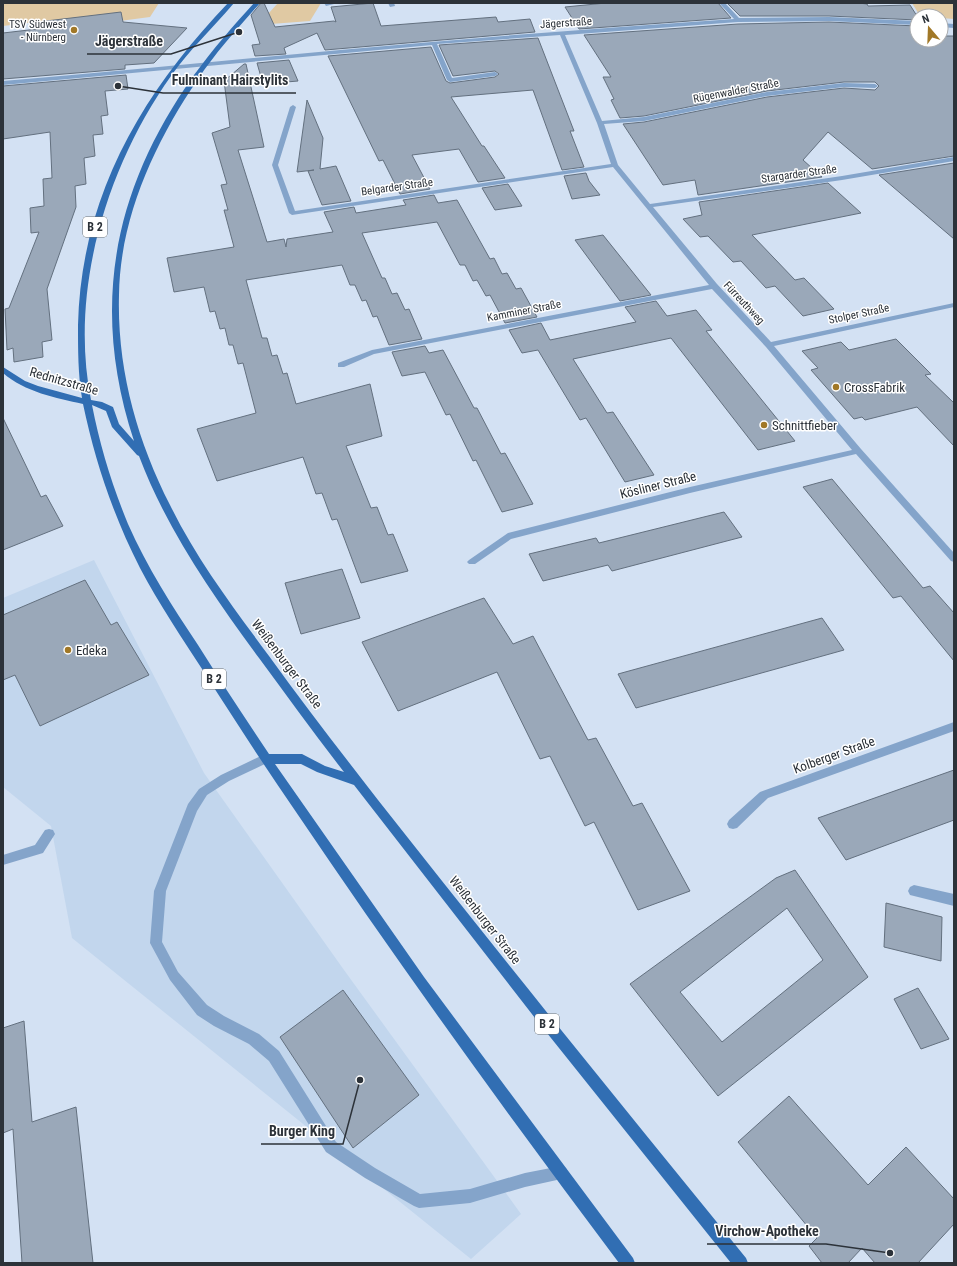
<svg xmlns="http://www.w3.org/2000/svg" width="957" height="1266" viewBox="0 0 957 1266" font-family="'Roboto Condensed',sans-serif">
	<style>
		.built { fill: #c2d6ed }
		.green { fill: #e0c9a3 }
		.building { fill: #9aa8b9; stroke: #63707f; fill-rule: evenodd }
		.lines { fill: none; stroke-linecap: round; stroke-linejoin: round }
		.minor { fill: #84a4ca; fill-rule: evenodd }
		.major { fill: #316eb3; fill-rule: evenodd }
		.poi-dot { fill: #a17827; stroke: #fff; stroke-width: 1.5 }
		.labels { text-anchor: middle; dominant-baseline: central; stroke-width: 3; stroke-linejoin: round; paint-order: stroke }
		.far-street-label { font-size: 11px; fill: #2c3239; stroke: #fff }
		.far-poi-label { font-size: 11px; fill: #2c3239; stroke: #fff; text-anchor: end }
		.shield { fill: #fff; stroke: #6b7074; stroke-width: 1 }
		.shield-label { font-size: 12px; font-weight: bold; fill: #2c3239 }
		.street-label { font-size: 13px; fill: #2c3239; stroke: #fff }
		.poi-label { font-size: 13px; fill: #2c3239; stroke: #fff; text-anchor: start }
		.leader { fill: none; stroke: #2c3239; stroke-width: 1.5 }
		.callout-dot { fill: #2c3239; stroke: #fff; stroke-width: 1.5 }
		.callout-label { font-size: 14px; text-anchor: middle; font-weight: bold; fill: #2c3239; stroke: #fff; stroke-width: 3; stroke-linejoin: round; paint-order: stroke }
	</style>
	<rect width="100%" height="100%" fill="#d3e1f3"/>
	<polygon class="built" points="94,560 204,773 344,970 521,1214 471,1259 72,938 51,826 3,787 3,598"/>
	<g class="green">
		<polygon points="3,3 159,3 150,17 112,22 35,44 35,22 3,26"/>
		<polygon points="278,3 321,3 310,21 258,25"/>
		<polygon points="912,3 954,3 954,19 941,18 941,16 920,16"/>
	</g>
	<g class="building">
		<polygon points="261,3 264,3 275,27 334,21 336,22 331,7 373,3 381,26 496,17 498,22 530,19 535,32 325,50 317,33 284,48 286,54 255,56 252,45 260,44 251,15"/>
		<polygon points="606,3 718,3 731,18 579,29 565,7"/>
		<polygon points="727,3 859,3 867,4 868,6 910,5 917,16 917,20 829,16 740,16"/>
		<polygon points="121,12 123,22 187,28 154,63 125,65 125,69 3,79 3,33 46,28 46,21"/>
		<polygon points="829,22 917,26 917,40 941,40 941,36 954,36 954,156 872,169 828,132 803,160 822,177 698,195 695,180 663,185 623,124 644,122 767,97 844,88 875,90 879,86 875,82 844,82 767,91 644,116 620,118 611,100 614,99 603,77 611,77 584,35 738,24"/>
		<polygon points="538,38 574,131 570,131 584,167 562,170 533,90 451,97 482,146 484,146 505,178 478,182 459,149 412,155 430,189 400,194 383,160 379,161 328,56 431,47 446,81 450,83 495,77 499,74 495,71 453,76 439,45"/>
		<polygon points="289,60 298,81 263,84 257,63"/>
		<polygon points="244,64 246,64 264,147 238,150 267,242 284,239 286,247 287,239 333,232 324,212 354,207 356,213 406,205 403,200 434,195 438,203 457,200 490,259 494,258 502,274 507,273 516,289 521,288 537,317 505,323 490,295 486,296 477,280 473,281 465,265 460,265 437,222 362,233 382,278 385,278 392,294 397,293 405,310 409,309 422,339 389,345 377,316 373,317 366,300 362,301 355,285 350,285 342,265 246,280 262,338 267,338 272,356 277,355 283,374 287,373 296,404 370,384 382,436 346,446 371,508 377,507 388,535 393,534 408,571 361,583 337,519 332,520 322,493 316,494 303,457 217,481 197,429 256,413 243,363 238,364 233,345 229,345 225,328 220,329 215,311 210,312 204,287 174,292 167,258 234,247 224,210 228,210 221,185 227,184 212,133 230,127 224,81"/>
		<polygon points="126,75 128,89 105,91 108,115 101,116 103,134 93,135 95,156 84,158 86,184 75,186 76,207 47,289 52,340 42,342 43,357 14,362 13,348 7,350 5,309 9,308 39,232 31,233 30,208 44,206 43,179 52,178 50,132 3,139 3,86"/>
		<polygon points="307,100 323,138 320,169 336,166 351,201 322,205 308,171 314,170 297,172"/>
		<polygon points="954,163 954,239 879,175"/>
		<polygon points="586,173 589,181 600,195 572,199 564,176"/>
		<polygon points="828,183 861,213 752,235 795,280 804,278 834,309 803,316 775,286 766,288 741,261 733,262 708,236 700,237 683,219 702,215 699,202"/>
		<polygon points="508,184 522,206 495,210 482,188"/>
		<polygon points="603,235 651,295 620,301 575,240"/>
		<polygon points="656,301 667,316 696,310 712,330 706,331 795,441 758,450 671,338 573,359 607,413 613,412 654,475 625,482 586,418 580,420 538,350 522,353 509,330 541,323 550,340 636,322 625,307"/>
		<polygon points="896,339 931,374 925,375 954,403 954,446 917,407 865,420 862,417 854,419 811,370 818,368 802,351 841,342 849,350"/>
		<polygon points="425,346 429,353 443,350 474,408 477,408 501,454 505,453 533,504 502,512 476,460 473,461 450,414 446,415 425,372 402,376 392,352"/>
		<polygon points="3,418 41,497 46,495 63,526 3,550"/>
		<polygon points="832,479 923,588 930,586 954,613 954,661 901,596 893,598 803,487"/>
		<polygon points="724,512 742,537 612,571 608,565 543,581 529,554 596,538 599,543"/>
		<polygon points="342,569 360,618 301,634 285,583"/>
		<polygon points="85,580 111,625 117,622 149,675 40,726 15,675 3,680 3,615"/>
		<polygon points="484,598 513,644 533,636 588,740 596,738 633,806 642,803 690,891 638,910 594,822 585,826 550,756 540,759 497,672 398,711 362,642"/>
		<polygon points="822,618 844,650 636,708 618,674"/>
		<polygon points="954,770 954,820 846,860 818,818"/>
		<path d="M795 870 868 977 718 1096 630 984 776 878ZM787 908 823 960 722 1042 680 992Z"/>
		<polygon points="886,903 942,917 941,961 884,947"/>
		<polygon points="918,988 949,1039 921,1049 894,999"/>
		<polygon points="343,990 419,1095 353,1148 280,1037"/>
		<polygon points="24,1021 32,1122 76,1107 93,1263 22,1263 13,1129 3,1133 3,1028"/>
		<polygon points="789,1096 868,1185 906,1147 954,1199 954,1224 918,1263 875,1263 862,1248 848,1263 822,1263 809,1246 817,1238 738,1142"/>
	</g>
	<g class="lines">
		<g class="minor">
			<polygon points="324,3 338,3 326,6"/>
			<polygon points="388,3 394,3 395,6 390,7"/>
			<path d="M719 3H725L739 18 829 17 917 21V25L829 21 738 22 565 35 602 121 644 117 767 92 844 83 875 84 878 86 875 88 844 87 767 96 644 121 604 124 618 165 650 204 842 176 954 157V161L842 180 653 207 717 284 771 342 954 303V307L774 346 861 449 954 553V562L951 561 856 454 690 493 511 539 475 564H469L467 562 469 560 508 533 690 487 852 450 766 347 712 289 374 354 344 367H338V363L372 350 709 285 613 167 292 215 289 213 272 165 290 107 293 105 296 107 278 165 295 211 611 164 597 123 560 35 437 44 452 78 495 72 498 74 495 76 450 82 447 80 432 45 3 85V81C146 69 289 54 432 42 533 33 633 26 734 19Z"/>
			<polygon points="941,23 954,24 954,28 941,27"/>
			<polygon points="954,722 954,731 768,798 737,828 733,829 729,828 727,824 729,820 760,792"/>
			<polygon points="265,754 269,756 270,759 269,762 229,781 207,795 197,811 166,891 162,942 178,972 207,1005 224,1016 259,1034 279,1051 336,1142 375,1168 420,1194 470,1189 525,1173 561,1166 566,1168 568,1173 566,1178 525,1187 470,1203 419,1208 414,1206 365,1178 326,1152 269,1061 249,1044 214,1026 197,1015 170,980 150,943 154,891 188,804 199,789 221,775"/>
			<polygon points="49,829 53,830 55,834 43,853 3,865 3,855 35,845 45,830"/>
			<polygon points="914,885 954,894 954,906 910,895 908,891 910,887"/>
		</g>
		<path class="major" d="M228 3H234C213 28 189 50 171 76 107 166 69 290 91 400L102 402 113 407 119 424 134 441C90 307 113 189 194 75 213 49 233 26 254 3H260C238 28 216 52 198 79 155 142 120 217 119 295 117 369 137 440 170 505 197 560 233 607 269 656 304 705 341 752 378 800 499 954 622 1106 746 1258L748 1263H731L535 1018 354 785 317 772 301 764H275L424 977 633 1258 635 1263H619C507 1114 398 963 294 809 263 764 234 719 204 672 182 638 159 604 140 568 113 515 95 461 83 404 56 398 25 392 3 373V367L25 381 38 386 82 398C78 375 78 349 78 325 81 197 141 94 228 3ZM92 405 106 411 112 427 137 455 139 456C167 530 212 594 259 658 287 696 315 735 344 772L325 766 302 754H269C245 718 221 682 198 645 172 606 147 567 128 524 112 485 100 446 92 405Z"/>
	</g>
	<g class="poi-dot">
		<circle cx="74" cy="30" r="4"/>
		<circle cx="836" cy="387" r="4"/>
		<circle cx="764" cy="425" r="4"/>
		<circle cx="68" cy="650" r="4"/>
	</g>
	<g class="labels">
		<g class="far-street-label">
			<text transform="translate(566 23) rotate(-4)">Jägerstraße</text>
			<text transform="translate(736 91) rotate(-11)">Rügenwalder Straße</text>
			<text transform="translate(799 174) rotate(-8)">Stargarder Straße</text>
			<text transform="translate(397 187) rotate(-8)">Belgarder Straße</text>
			<text transform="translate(744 303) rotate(47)">Fürreuthweg</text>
			<text transform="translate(524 311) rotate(-11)">Kamminer Straße</text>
			<text transform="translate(859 314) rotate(-12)">Stolper Straße</text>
		</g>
		<g class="far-poi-label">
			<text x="66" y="24">TSV Südwest<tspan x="66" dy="13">- Nürnberg</tspan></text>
		</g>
		<g class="shield">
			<rect x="83" y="217" width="24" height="20" rx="3"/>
			<rect x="202" y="669" width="24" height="20" rx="3"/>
			<rect x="535" y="1014" width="24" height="20" rx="3"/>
		</g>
		<g class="shield-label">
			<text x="95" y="227">B 2</text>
			<text x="214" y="679">B 2</text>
			<text x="547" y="1024">B 2</text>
		</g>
		<g class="street-label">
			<text transform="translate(64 381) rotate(16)">Rednitzstraße</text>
			<text transform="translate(658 485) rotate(-14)">Kösliner Straße</text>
			<text transform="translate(287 664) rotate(53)">Weißenburger Straße</text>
			<text transform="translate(834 755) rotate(-20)">Kolberger Straße</text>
			<text transform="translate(485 920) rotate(52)">Weißenburger Straße</text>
		</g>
		<g class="poi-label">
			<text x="844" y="387">CrossFabrik</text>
			<text x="772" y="425">Schnittfieber</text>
			<text x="76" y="650">Edeka</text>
		</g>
	</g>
	<path class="leader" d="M239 32L171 54H87M118 86L163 93H296M360 1080L343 1144H261M890 1253L826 1244H707"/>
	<g class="callout-dot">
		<circle cx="239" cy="32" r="4"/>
		<circle cx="118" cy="86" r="4"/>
		<circle cx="360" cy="1080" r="4"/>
		<circle cx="890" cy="1253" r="4"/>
	</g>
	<g class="callout-label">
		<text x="129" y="46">Jägerstraße</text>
		<text x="230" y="85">Fulminant Hairstylits</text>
		<text x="302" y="1136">Burger King</text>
		<text x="767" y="1236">Virchow-Apotheke</text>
	</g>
	<rect width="957" height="1266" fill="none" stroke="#2c3239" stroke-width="8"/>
	<g transform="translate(929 28) rotate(341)"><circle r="19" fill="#ffffff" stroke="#abadb0"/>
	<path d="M0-3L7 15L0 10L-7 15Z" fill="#a17827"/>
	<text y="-6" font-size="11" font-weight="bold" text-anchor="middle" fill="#2c3239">N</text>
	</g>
</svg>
